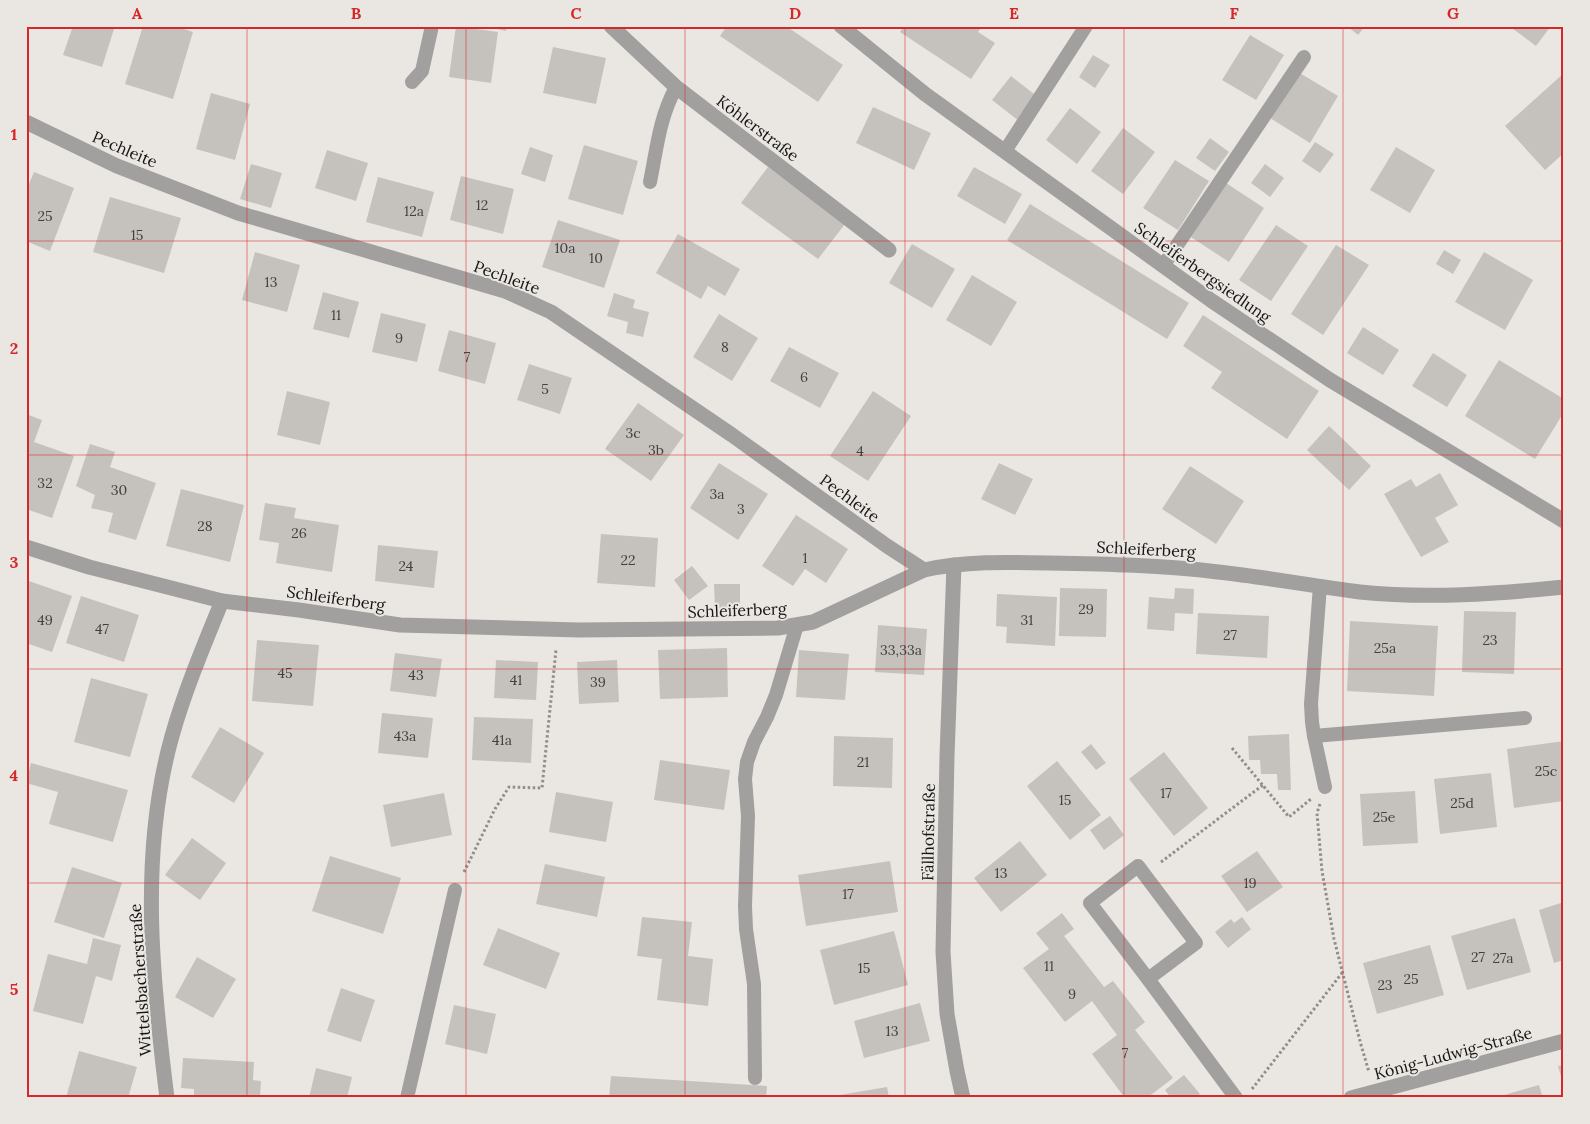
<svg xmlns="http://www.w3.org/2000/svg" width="1590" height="1124" viewBox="0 0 1590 1124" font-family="Lora,serif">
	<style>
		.building { fill: #c5c2be }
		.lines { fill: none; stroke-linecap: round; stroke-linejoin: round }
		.path { stroke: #908e8b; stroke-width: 3; stroke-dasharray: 2.5 2.5; stroke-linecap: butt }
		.lane { stroke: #a1a09e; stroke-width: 14 }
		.street { stroke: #a1a09e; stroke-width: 15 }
		.grid { fill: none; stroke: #d62828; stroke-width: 1; stroke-opacity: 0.55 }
		.labels { text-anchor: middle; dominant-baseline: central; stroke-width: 4; stroke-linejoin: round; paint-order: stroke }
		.number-label { font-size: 14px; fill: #42403e }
		.street-label { font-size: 16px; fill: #161514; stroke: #eae7e3 }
		.neatline { fill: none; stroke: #d62828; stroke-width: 2 }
		.grid-label { font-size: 16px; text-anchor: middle; font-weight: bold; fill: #d62828 }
	</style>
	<rect width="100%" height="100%" fill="#eae7e3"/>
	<g class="building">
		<polygon points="73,26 115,26 102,67 63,55"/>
		<polygon points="143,26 175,26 193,32 173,99 125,84"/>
		<polygon points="456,26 498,32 491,83 449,77"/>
		<polygon points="484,26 507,26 506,31"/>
		<polygon points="727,26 786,26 843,65 818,102 720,36"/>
		<polygon points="904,26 982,26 978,32 995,43 971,79 900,32"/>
		<polygon points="1347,26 1365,26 1358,35"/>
		<polygon points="1509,26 1551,26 1536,46"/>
		<polygon points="1250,35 1284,55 1256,100 1222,80"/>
		<polygon points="553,47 606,58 596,104 543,93"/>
		<polygon points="1093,55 1110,65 1095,88 1079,77"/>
		<polygon points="1298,72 1338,96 1310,143 1270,118"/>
		<polygon points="1564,73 1564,153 1545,170 1505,126"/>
		<polygon points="1011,76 1038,97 1019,121 992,100"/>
		<polygon points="211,93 250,104 235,160 196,149"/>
		<polygon points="873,107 931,133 914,170 856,143"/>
		<polygon points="1070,108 1101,132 1077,164 1046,140"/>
		<polygon points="1123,128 1155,152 1123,194 1091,171"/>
		<polygon points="1210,138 1229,152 1215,171 1196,158"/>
		<polygon points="1315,142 1334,154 1320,173 1302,161"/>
		<polygon points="584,145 638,161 623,215 568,199"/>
		<polygon points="530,147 553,155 545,182 521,174"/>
		<polygon points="1396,147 1435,170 1410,213 1370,190"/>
		<polygon points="327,150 368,163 356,201 315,188"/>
		<polygon points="1175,160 1209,181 1178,230 1143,208"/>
		<polygon points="251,164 282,173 271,208 240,199"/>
		<polygon points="1265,164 1284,178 1270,197 1251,183"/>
		<polygon points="768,167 845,224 818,259 741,203"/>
		<polygon points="974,167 1022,194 1005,224 957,196"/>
		<polygon points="34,172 74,188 50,251 26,241 26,191"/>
		<polygon points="461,176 514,189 503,234 450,220"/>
		<polygon points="378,177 434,192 422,237 366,222"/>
		<polygon points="1226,183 1264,208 1229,262 1191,237"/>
		<polygon points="110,197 181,218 164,273 93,252"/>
		<polygon points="1030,204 1189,303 1167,339 1007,240"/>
		<polygon points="558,220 620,240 604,288 542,267"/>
		<polygon points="1276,225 1308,246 1271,301 1239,280"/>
		<polygon points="678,234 740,269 725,296 708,286 701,299 656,273"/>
		<polygon points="912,244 955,269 932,308 889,283"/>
		<polygon points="1336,245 1369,265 1323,335 1291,314"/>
		<polygon points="1444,250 1461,260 1453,274 1436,264"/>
		<polygon points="255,252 300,265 287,312 242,300"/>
		<polygon points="1484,252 1533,280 1505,330 1455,302"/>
		<polygon points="972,275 1017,302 991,346 946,320"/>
		<polygon points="323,292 359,302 349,338 313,329"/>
		<polygon points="614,293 635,300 633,308 649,312 643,337 626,333 628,322 607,316"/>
		<polygon points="381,313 426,324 417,362 372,352"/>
		<polygon points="719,314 758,338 732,381 693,357"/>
		<polygon points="1203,315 1319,391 1287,439 1211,388 1222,372 1183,346"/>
		<polygon points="1363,327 1399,350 1383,375 1347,353"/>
		<polygon points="449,330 496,343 485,384 438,371"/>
		<polygon points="789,347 839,373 820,408 770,381"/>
		<polygon points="1433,353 1467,375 1447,407 1412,386"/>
		<polygon points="1499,360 1564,399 1564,412 1535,459 1465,416"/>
		<polygon points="529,364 572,378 560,414 517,400"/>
		<polygon points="287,391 330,402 320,445 277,435"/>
		<polygon points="873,391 911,416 868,481 830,456"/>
		<polygon points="638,403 684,435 651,481 605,449"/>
		<polygon points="26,414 42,420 34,442 74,456 52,518 26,509"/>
		<polygon points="1329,426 1371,466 1349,490 1307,450"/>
		<polygon points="90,444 115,452 110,467 156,483 136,540 108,532 113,513 91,508 95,495 76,486"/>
		<polygon points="719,463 768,494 738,540 690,508"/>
		<polygon points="999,463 1033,479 1015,515 981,499"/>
		<polygon points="1190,466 1244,501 1216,544 1162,509"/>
		<polygon points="1440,473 1458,505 1435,518 1449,542 1421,557 1384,494 1411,479 1416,487"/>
		<polygon points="181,489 244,505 230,562 166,546"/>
		<polygon points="265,503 296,508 294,518 339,525 332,572 276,563 279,543 259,540"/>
		<polygon points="796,515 848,549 826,583 805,569 793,586 762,566"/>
		<polygon points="601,534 658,538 655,587 597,583"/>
		<polygon points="378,545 438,551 434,588 375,581"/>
		<polygon points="692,566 708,586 689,600 674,580"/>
		<polygon points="26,580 72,596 52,652 26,643"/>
		<polygon points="714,584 740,584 740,608 715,608"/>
		<polygon points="1060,588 1107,589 1106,637 1059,636"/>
		<polygon points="1175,588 1194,589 1193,614 1175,613 1174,631 1147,629 1149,597 1174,599"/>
		<polygon points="997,594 1057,597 1055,646 1006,643 1007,627 996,626"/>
		<polygon points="81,596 139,615 124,662 66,643"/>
		<polygon points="1464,611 1516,612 1514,674 1462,672"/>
		<polygon points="1198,613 1269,616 1267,658 1196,654"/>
		<polygon points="1350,621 1438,626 1434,696 1347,691"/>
		<polygon points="878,625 927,629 924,675 875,672"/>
		<polygon points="257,640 319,645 313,706 252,701"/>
		<polygon points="727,648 728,697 660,699 658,650"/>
		<polygon points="799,650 849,654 845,700 796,697"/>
		<polygon points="395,653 442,659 436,697 390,691"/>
		<polygon points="496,660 538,662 536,700 494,698"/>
		<polygon points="617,660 619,702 579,704 577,662"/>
		<polygon points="91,678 148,694 130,757 74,742"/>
		<polygon points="382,713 433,718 428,758 378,753"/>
		<polygon points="474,717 533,719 531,763 472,760"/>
		<polygon points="220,727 264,753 234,803 191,777"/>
		<polygon points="1289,734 1291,790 1278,790 1277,774 1261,774 1260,760 1249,760 1248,736"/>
		<polygon points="834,736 893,738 892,788 833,786"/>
		<polygon points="1564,741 1564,801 1514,808 1507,749"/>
		<polygon points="1091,744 1106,763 1096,770 1081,752"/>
		<polygon points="1164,752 1208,808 1174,836 1129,779"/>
		<polygon points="660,760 730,770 724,810 654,800"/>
		<polygon points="1057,761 1101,815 1070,840 1027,786"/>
		<polygon points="31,763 128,790 113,842 49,824 58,792 26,783"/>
		<polygon points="1491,773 1497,827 1440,834 1434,779"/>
		<polygon points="1415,791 1418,843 1363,846 1360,794"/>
		<polygon points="556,792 613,802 606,842 549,832"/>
		<polygon points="444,793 452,835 391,847 383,805"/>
		<polygon points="1110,816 1124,835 1104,850 1090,830"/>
		<polygon points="192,838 226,863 200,900 165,875"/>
		<polygon points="1020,841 1047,875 1001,912 974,878"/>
		<polygon points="1257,851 1283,887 1247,912 1221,876"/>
		<polygon points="330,856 401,878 383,934 312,911"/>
		<polygon points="890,861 898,912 806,926 798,875"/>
		<polygon points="545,864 605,877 597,917 536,904"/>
		<polygon points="72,867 122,883 104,938 54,922"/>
		<polygon points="1564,902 1564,960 1554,963 1539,910"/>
		<polygon points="1062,913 1074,929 1064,936 1104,987 1113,981 1145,1022 1135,1030 1173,1078 1147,1098 1125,1098 1092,1054 1117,1035 1092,1001 1065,1022 1023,968 1049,949 1036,933"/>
		<polygon points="642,917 692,922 688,956 713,959 708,1006 657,1000 662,959 637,956"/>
		<polygon points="1242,917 1251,929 1228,948 1215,932 1231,919 1234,923"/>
		<polygon points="1515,918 1531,972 1467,990 1451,936"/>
		<polygon points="498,928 560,953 546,989 483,965"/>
		<polygon points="894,931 908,985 834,1005 820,950"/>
		<polygon points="93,938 121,945 112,981 96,976 83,1024 33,1011 48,954 87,964"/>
		<polygon points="1430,945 1444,995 1377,1014 1363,963"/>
		<polygon points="197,957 236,979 213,1018 175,997"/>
		<polygon points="341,988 375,1000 361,1042 327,1031"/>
		<polygon points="920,1003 930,1041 864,1058 854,1021"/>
		<polygon points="454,1005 496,1014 487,1054 445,1044"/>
		<polygon points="79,1051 137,1067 128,1098 66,1098"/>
		<polygon points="183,1058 254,1062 253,1080 261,1081 260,1098 194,1098 194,1089 181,1088"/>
		<polygon points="1564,1065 1564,1083 1563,1083 1558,1066"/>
		<polygon points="316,1068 352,1077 347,1098 309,1098"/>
		<polygon points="1184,1075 1200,1094 1195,1098 1171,1098 1165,1090"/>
		<polygon points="611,1076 767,1086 766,1098 609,1098"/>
		<polygon points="1539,1085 1543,1098 1497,1098 1497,1097"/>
		<polygon points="887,1087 889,1098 828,1098 828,1097"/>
	</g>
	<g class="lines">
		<g class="path">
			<polyline points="1232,748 1289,817 1311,799"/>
			<polyline points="1320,804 1317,813 1322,871 1334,939 1361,1045 1369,1072"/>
			<polyline points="1161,862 1263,785"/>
			<polyline points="464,872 495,809 509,787 542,788 556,650"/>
			<polyline points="1252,1089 1342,973"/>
		</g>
		<g class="lane">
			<polyline points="412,82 422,71 432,26"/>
			<polyline points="1005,151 1086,26"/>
			<path d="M650 182C657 148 659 119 676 87"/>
			<polyline points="1163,266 1304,57"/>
			<polyline points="1320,586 1311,704 1312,722 1314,736 1525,718"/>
			<polyline points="1314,736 1325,787"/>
			<polygon points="1138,866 1196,943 1148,979 1090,903"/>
			<polyline points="1148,979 1236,1098"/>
			<polyline points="755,1078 754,984 746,929 745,906 748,816 745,779 747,762 754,742 767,717 776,695 797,625"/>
			<polyline points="407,1098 455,890"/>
		</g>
		<g class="street">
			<polyline points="611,26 676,87 889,250"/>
			<polyline points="841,26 925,94 1212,301 1330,380 1564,521"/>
			<polyline points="26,122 117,166 238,213 505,291 551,312 732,435 887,546 924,570"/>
			<path d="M26 547 89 567 222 601 299 610 400 625 579 630 778 628 813 622 924 570C964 561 1006 562 1048 563 1104 564 1162 565 1218 572 1265 577 1312 586 1360 592 1428 599 1496 594 1564 587"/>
			<polyline points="954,565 947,756 943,952 947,1014 957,1071 963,1098"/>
			<path d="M167 1098C152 979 139 853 172 736 185 690 204 645 222 601"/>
			<polyline points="1351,1098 1564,1041"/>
		</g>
	</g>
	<path class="grid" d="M247 26V1098M466 26V1098M685 26V1098M905 26V1098M1124 26V1098M1343 26V1098M26 241H1564M26 455H1564M26 669H1564M26 883H1564"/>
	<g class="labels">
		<g class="number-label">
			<text x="482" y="205">12</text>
			<text x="414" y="211">12a</text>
			<text x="45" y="216">25</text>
			<text x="137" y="235">15</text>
			<text x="565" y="248">10a</text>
			<text x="596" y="258">10</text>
			<text x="271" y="282">13</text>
			<text x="336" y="315">11</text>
			<text x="399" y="338">9</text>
			<text x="725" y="347">8</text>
			<text x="467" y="357">7</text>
			<text x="804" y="377">6</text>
			<text x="545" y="389">5</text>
			<text x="633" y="433">3c</text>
			<text x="656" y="450">3b</text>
			<text x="860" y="451">4</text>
			<text x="45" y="483">32</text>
			<text x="119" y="490">30</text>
			<text x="717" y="494">3a</text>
			<text x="741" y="509">3</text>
			<text x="205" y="526">28</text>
			<text x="299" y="533">26</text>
			<text x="805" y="558">1</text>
			<text x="628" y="560">22</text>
			<text x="406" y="566">24</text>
			<text x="1086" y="609">29</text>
			<text x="45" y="620">49</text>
			<text x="1027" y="620">31</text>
			<text x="102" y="629">47</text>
			<text x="1230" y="635">27</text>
			<text x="1490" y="640">23</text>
			<text x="1385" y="648">25a</text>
			<text x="901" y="650">33,33a</text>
			<text x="285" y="673">45</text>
			<text x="416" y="675">43</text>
			<text x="516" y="680">41</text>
			<text x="598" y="682">39</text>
			<text x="405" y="736">43a</text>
			<text x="502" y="740">41a</text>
			<text x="863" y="762">21</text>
			<text x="1546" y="771">25c</text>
			<text x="1166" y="793">17</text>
			<text x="1065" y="800">15</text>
			<text x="1462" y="803">25d</text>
			<text x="1384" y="817">25e</text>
			<text x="1001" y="873">13</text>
			<text x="1250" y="883">19</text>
			<text x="848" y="894">17</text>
			<text x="1478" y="957">27</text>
			<text x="1503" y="958">27a</text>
			<text x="1049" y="966">11</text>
			<text x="864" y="968">15</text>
			<text x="1411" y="979">25</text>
			<text x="1385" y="985">23</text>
			<text x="1072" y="994">9</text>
			<text x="892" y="1031">13</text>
			<text x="1125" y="1053">7</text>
		</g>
		<g class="street-label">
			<text transform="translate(758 128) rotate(37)">Köhlerstraße</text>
			<text transform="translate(125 149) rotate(23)">Pechleite</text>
			<text transform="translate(1203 272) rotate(35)">Schleiferbergsiedlung</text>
			<text transform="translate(507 277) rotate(20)">Pechleite</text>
			<text transform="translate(850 498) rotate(36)">Pechleite</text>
			<text transform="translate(1146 549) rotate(3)">Schleiferberg</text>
			<text transform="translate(336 598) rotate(8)">Schleiferberg</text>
			<text transform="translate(737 610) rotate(-2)">Schleiferberg</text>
			<text transform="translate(928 832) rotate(-89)">Fällhofstraße</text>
			<text transform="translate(140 980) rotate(-94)">Wittelsbacherstraße</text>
			<text transform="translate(1453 1053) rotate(-15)">König-Ludwig-Straße</text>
		</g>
	</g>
	<rect width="1590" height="1124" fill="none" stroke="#eae7e3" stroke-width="55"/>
	<rect x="28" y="28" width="1534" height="1068" class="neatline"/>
	<g class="grid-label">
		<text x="137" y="19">A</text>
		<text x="356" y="19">B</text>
		<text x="576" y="19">C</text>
		<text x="795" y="19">D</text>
		<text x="1014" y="19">E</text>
		<text x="1234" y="19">F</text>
		<text x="1453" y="19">G</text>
		<text x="14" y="140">1</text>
		<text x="14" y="354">2</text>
		<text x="14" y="568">3</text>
		<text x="14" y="781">4</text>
		<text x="14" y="995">5</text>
	</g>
</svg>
